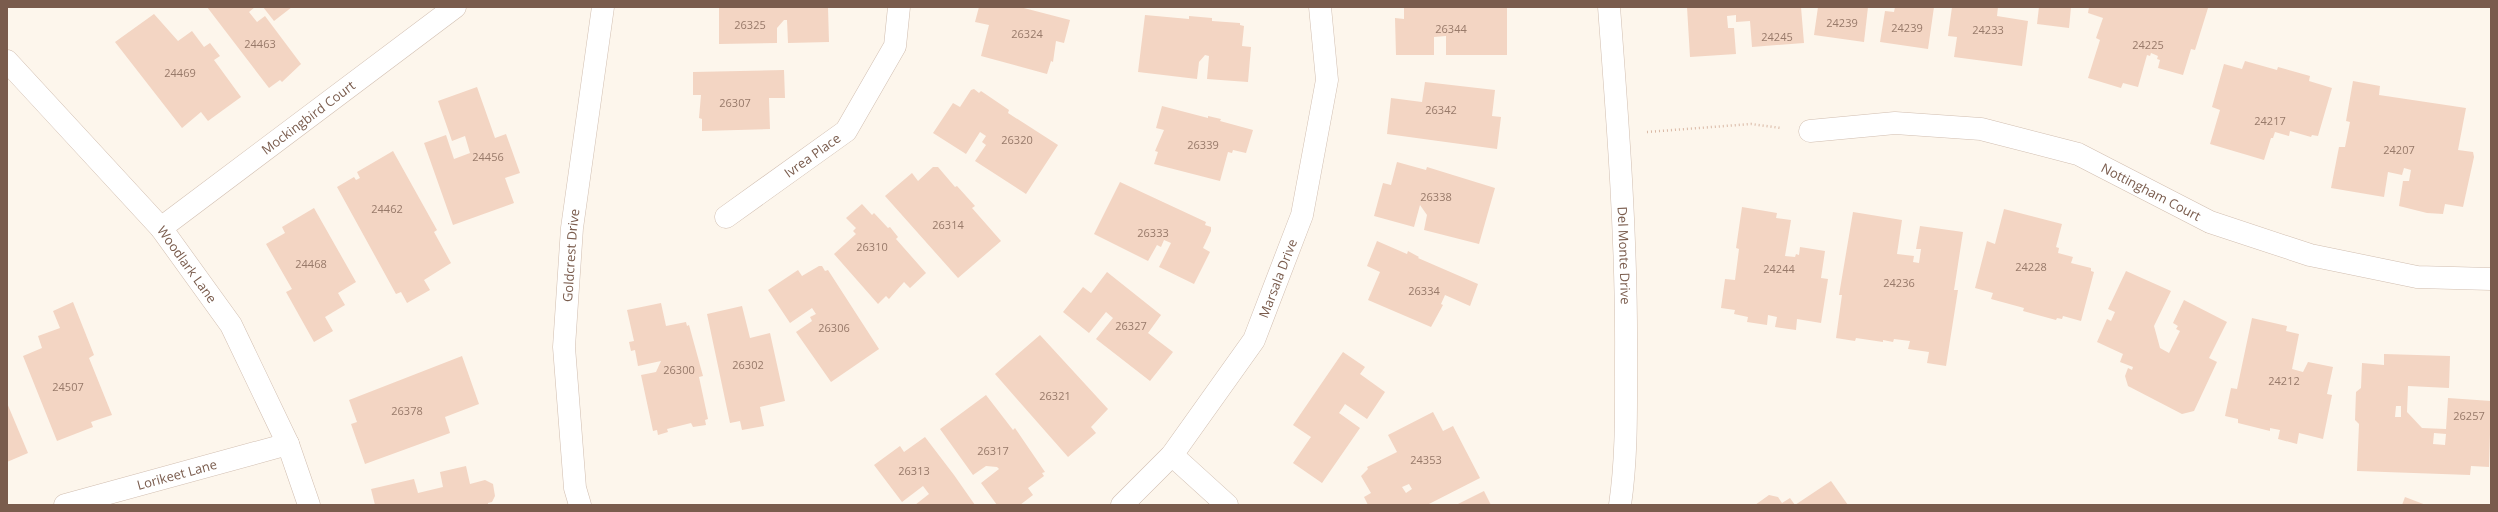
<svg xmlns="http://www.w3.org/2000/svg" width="2498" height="512" viewBox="0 0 2498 512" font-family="'Open Sans',sans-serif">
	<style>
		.building { fill: #f3d5c3; fill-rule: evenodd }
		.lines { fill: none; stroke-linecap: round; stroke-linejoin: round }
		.street-casing { stroke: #d1beb0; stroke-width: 23 }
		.path { stroke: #d9b8a5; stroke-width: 2.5; stroke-dasharray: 1 3; stroke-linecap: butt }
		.street { stroke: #fff; stroke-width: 22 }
		.labels { text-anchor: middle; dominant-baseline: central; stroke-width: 3.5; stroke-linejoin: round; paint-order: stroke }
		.number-label { font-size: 11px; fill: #987a6a }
		.street-label { font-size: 13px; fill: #7a5c4d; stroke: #fffaf3 }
	</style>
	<rect width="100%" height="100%" fill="#fdf6ec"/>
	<g class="building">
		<polygon points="207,7 255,7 249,12 257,22 265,16 301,64 282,82 280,80 269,88"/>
		<polygon points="263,7 292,7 274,21"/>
		<polygon points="719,7 828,7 829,42 788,43 787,20 784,20 777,28 777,43 719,44"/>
		<polygon points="979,7 1020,7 1070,20 1064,43 1056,41 1053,62 1051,61 1047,74 981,56 989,25 975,22"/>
		<polygon points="1404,7 1507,7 1507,55 1446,55 1446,36 1434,37 1434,55 1396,55 1395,18 1404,19"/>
		<polygon points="1687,7 1801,7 1804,43 1752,47 1750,21 1736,22 1736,15 1727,16 1728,28 1734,28 1736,54 1690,57"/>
		<polygon points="1818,7 1868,7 1864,42 1814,35"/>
		<polygon points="1895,7 1934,7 1928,49 1880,42 1885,11 1894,12"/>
		<polygon points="1952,7 1998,7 1997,16 2028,21 2022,66 1954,57 1957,37 1948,36"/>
		<polygon points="2039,7 2071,7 2069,28 2037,24"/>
		<polygon points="2089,7 2205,7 2208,8 2195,50 2191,49 2183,75 2158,68 2160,60 2157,59 2158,56 2151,53 2150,56 2147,55 2138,87 2123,83 2121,88 2088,78 2100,40 2096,38 2103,18 2088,13"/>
		<polygon points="154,14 178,41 192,31 204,47 210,43 220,56 214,60 241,97 208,121 201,112 182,128 115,42"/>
		<polygon points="1145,15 1189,19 1189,16 1212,18 1212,21 1240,23 1240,25 1244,26 1242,46 1251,47 1248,82 1207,79 1209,56 1205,55 1199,62 1197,79 1138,72"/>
		<polygon points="2245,61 2277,70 2278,67 2310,76 2309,81 2332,88 2318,136 2312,135 2311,137 2290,131 2289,136 2275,132 2273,138 2271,138 2264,160 2210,144 2220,110 2212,107 2224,64 2242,69"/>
		<polygon points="784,70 785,98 769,98 770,129 702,131 702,119 699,118 701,95 693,95 693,72"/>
		<polygon points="2353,81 2380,86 2379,95 2466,108 2458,150 2473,152 2474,157 2463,207 2445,204 2443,214 2427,213 2399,206 2403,181 2409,181 2411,170 2404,168 2402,175 2388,172 2384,197 2331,188 2339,147 2345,147 2350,122 2346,121"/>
		<polygon points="1425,82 1495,90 1492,116 1501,117 1497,149 1387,134 1391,98 1422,102"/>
		<polygon points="477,87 495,138 506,134 520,173 505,178 514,203 453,225 424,143 446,135 454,159 470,153 465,136 452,141 438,101"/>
		<polygon points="974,89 979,93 981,91 1009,110 1008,113 1058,145 1026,194 975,161 986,145 982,142 986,136 980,132 966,154 933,133 953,103 960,107 971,90"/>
		<polygon points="1162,106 1208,118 1208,116 1221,119 1220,121 1253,130 1246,153 1233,150 1232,153 1228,152 1220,181 1154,164 1158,152 1155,151 1164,130 1156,128"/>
		<polygon points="393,151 437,230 434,232 451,263 424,280 430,290 407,303 401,292 396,294 337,187 354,177 356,180 360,178 357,172"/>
		<polygon points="1397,162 1426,170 1427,167 1495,188 1479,244 1424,230 1427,215 1420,205 1414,227 1374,216 1383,183 1391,185"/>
		<polygon points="933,167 938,167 955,187 957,186 975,206 972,208 1001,241 958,278 885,196 912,173 918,181"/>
		<polygon points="1120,182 1206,222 1205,225 1211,227 1211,231 1203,248 1210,252 1194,284 1159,267 1171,243 1164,240 1161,247 1157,245 1148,261 1094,234"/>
		<polygon points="862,204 872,215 874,213 888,228 890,227 898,237 896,239 926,273 910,288 904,282 889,299 886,296 878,304 834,254 856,234 853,231 856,228 846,218"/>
		<polygon points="1742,207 1777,213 1776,218 1791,220 1785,256 1795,257 1796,254 1799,255 1800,247 1825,251 1821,278 1828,279 1821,323 1797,319 1796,330 1775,327 1777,317 1768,315 1767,325 1747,322 1748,317 1734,314 1735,310 1721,308 1725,279 1735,280 1739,249 1736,248"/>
		<polygon points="314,208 356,282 338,293 345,305 325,317 333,331 314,342 286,292 292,289 266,244 285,233 282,227"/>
		<polygon points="2004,209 2062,224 2056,247 2059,248 2058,253 2073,257 2071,263 2091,268 2091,271 2094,272 2081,321 2063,316 2062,319 2057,318 2056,320 2023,311 2024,308 1991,299 1993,293 1975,288 1987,241 1995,244"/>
		<polygon points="1853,212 1902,220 1897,254 1914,256 1913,262 1919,263 1921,249 1916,249 1920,226 1963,232 1954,290 1958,290 1946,366 1927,363 1929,352 1908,349 1910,341 1894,339 1893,342 1883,340 1883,342 1856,338 1855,341 1836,338 1842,295 1839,295"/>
		<polygon points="1377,241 1407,254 1408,251 1419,257 1418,258 1478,284 1470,306 1445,295 1441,304 1443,305 1431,327 1368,300 1380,272 1367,266"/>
		<polygon points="819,266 822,266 825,271 828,270 879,349 831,382 796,332 812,321 810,317 816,314 812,308 790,323 768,290 798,270 802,276"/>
		<polygon points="2126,271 2171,291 2154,326 2160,348 2169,353 2180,331 2176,329 2178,326 2173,323 2184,300 2227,322 2209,358 2217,362 2194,411 2182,414 2128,386 2125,376 2128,368 2132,370 2133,367 2120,362 2123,354 2097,342 2107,319 2111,321 2115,312 2108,309"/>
		<polygon points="1107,272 1161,315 1148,333 1173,352 1150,381 1096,339 1113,318 1106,312 1089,333 1063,312 1083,287 1091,293"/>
		<polygon points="73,302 94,355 89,358 112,415 91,422 93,427 57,441 23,356 42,348 38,336 60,328 53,311"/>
		<polygon points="661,303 666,326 686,322 687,326 689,325 703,376 699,377 708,419 705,420 706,425 693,427 691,423 667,429 668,432 658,435 657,430 653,431 641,375 656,372 661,361 638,366 635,350 631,351 629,342 634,341 627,310"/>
		<polygon points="742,306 750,338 770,333 785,401 760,407 764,426 742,430 740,421 730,423 707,314"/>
		<polygon points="2252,318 2287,326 2286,331 2299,334 2292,369 2303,372 2308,362 2333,367 2327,394 2332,395 2323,439 2299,433 2297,444 2278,439 2280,430 2270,428 2270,431 2238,423 2238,419 2225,416 2231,388 2237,389"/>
		<polygon points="1040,335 1108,409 1091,427 1096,433 1068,457 995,374"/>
		<polygon points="1343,352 1365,367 1360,374 1385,392 1367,419 1345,404 1339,413 1360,428 1322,483 1293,463 1311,437 1293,425"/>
		<path d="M2384 354 2450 356 2449 388 2408 386 2407 412 2422 428 2446 429 2448 398 2491 401 2489 467 2471 466 2470 475 2357 471 2359 424 2355 420 2356 392 2361 388 2362 363 2384 365ZM2396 406H2401V417H2395ZM2434 433 2446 434 2445 445 2433 444Z"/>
		<polygon points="462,356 479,404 445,417 450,433 365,464 351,424 357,422 349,400"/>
		<polygon points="986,395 1013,430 1015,428 1045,472 1042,473 1044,476 1028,488 1033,495 1020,505 997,505 981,483 999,469 997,467 986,466 973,475 940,429"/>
		<polygon points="7,403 28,453 7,462"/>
		<path d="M1433 412 1443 431 1453 426 1480 478 1427 505H1368L1364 497 1371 493 1361 476 1368 469 1367 467 1397 452 1388 435ZM1409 484 1412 489 1406 493 1402 487Z"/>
		<polygon points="925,437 954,475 975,505 915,505 929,494 923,486 902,502 874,465 900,446 904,452"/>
		<polygon points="466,466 470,484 485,480 493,484 495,496 492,502 488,503 488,505 375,505 371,489 414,479 418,493 443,487 440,472"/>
		<polygon points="1831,481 1848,505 1795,505"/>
		<polygon points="1484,491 1491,505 1456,505"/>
		<polygon points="1769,495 1778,497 1782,503 1790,498 1795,505 1755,505"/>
		<polygon points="2405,497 2426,505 2402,505"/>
	</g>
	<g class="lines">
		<g class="street-casing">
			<g id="street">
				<path id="s1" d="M1609 7C1618 125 1627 242 1626 360 1626 409 1627 457 1620 505"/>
				<path id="s2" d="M7 61 161 228 231 325 288 444 309 505"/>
				<path id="s3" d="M1810 131 1895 123 1981 129 2078 154 2210 222 2310 255 2417 277 2491 279"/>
				<path id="s4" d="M726 217 846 131 895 46 899 7"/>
				<path id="s5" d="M161 228 455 7"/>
				<polyline points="1172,455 1227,505"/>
				<path id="s6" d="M65 505 288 444"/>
				<path id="s7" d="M580 505 575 488 564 347 572 228 603 7"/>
				<path id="s8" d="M1122 505 1172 455 1254 340 1302 215 1327 80 1320 7"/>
			</g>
		</g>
		<polyline class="path" points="1647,132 1751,124 1781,128"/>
		<use href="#street" class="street"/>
	</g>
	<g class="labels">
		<g class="number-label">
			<text x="1842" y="22">24239</text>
			<text x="750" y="24">26325</text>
			<text x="1907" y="27">24239</text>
			<text x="1451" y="28">26344</text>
			<text x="1988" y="29">24233</text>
			<text x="1027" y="33">26324</text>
			<text x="1777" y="36">24245</text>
			<text x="260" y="43">24463</text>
			<text x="2148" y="44">24225</text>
			<text x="180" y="72">24469</text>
			<text x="735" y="102">26307</text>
			<text x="1441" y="109">26342</text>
			<text x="2270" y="120">24217</text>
			<text x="1017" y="139">26320</text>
			<text x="1203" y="144">26339</text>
			<text x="2399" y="149">24207</text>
			<text x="488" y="156">24456</text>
			<text x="1436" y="196">26338</text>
			<text x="387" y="208">24462</text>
			<text x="948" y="224">26314</text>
			<text x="1153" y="232">26333</text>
			<text x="872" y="246">26310</text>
			<text x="311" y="263">24468</text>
			<text x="2031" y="266">24228</text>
			<text x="1779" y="268">24244</text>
			<text x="1899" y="282">24236</text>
			<text x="1424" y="290">26334</text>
			<text x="1131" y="325">26327</text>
			<text x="834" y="327">26306</text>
			<text x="748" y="364">26302</text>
			<text x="679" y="369">26300</text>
			<text x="2284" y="380">24212</text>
			<text x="68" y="386">24507</text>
			<text x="1055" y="395">26321</text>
			<text x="407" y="410">26378</text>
			<text x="2469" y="415">26257</text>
			<text x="993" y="450">26317</text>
			<text x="1426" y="459">24353</text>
			<text x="914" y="470">26313</text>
		</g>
		<g class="street-label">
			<text stroke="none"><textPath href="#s5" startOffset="184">Mockingbird Court</textPath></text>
			<text stroke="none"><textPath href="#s4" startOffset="106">Ivrea Place</textPath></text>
			<text stroke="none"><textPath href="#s3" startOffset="354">Nottingham Court</textPath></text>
			<text stroke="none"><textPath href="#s7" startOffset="251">Goldcrest Drive</textPath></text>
			<text stroke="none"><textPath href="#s1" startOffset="249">Del Monte Drive</textPath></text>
			<text stroke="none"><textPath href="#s2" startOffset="272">Woodlark Lane</textPath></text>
			<text stroke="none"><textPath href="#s8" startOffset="278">Marsala Drive</textPath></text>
			<text stroke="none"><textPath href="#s6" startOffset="116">Lorikeet Lane</textPath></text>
		</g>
	</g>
	<rect width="2498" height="512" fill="none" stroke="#7a5c4d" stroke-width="16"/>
</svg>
